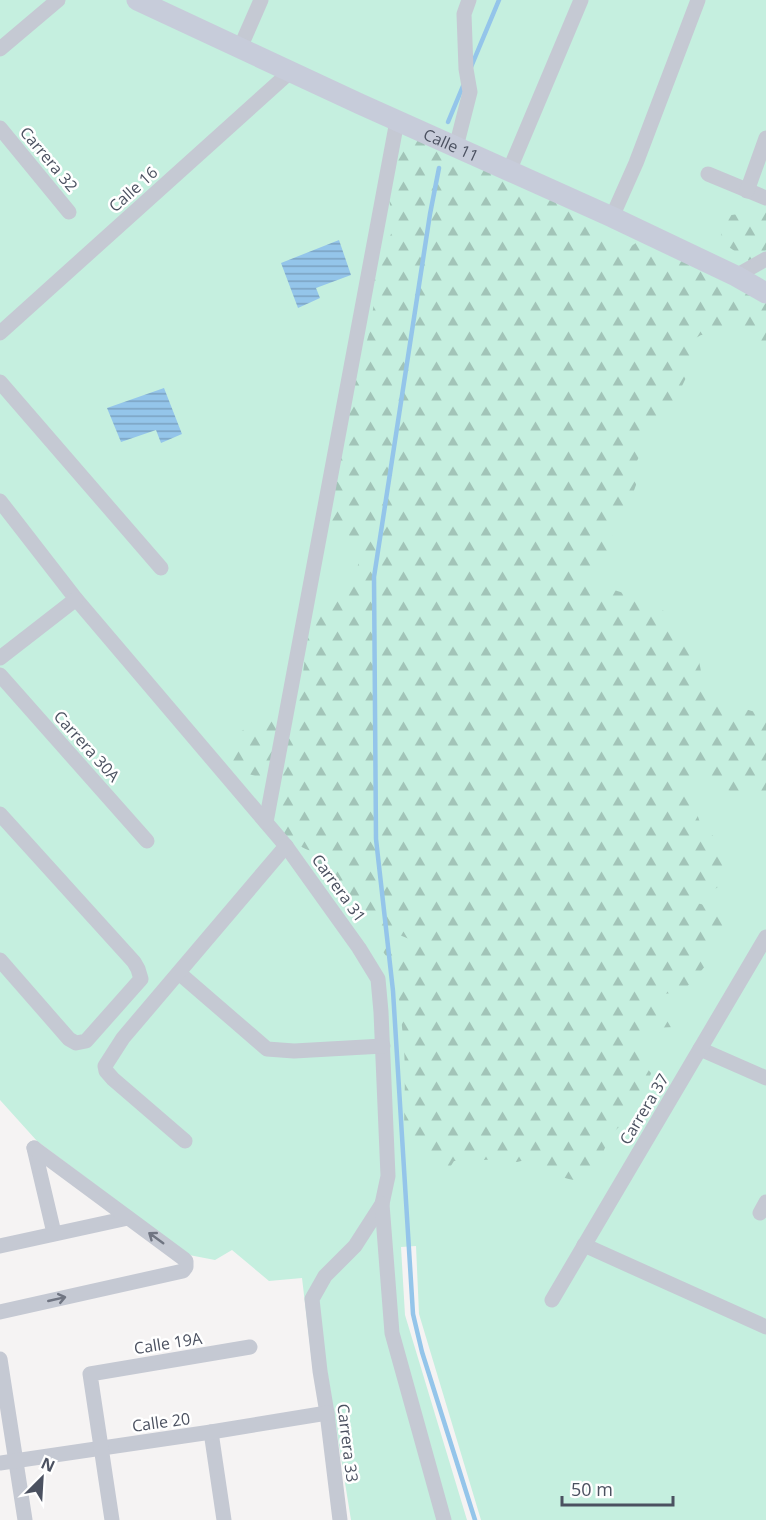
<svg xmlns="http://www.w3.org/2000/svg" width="766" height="1520" viewBox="0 0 766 1520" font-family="'Open Sans',sans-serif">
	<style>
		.green { fill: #c5efdf }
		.forest { fill: url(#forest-firs) }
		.water { fill: url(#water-rules) }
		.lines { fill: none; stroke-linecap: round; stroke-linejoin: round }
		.stream { stroke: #94c5ea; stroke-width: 4.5 }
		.minor { stroke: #c5c9d3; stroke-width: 15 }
		.secondary { stroke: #c7ccda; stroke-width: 21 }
		.oneway { stroke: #707582 }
		.labels { text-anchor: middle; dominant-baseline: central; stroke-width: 5; stroke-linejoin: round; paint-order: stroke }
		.street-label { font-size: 16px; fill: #4b5160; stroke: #fff }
	</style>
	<defs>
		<pattern id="forest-firs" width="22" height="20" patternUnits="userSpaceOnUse" patternTransform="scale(1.5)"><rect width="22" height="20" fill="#c5efdf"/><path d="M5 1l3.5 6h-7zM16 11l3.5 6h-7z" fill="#a2c4b8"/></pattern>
		<pattern id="water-rules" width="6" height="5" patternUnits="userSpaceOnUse" patternTransform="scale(1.5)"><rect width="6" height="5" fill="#94c5ea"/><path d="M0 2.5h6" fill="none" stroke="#7ba2c1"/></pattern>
	</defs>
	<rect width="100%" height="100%" fill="#f5f3f3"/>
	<polygon class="green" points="0,0 766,0 766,1520 481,1520 419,1314 416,1246 401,1247 405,1315 467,1520 351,1520 326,1364 312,1362 302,1278 269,1281 232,1250 215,1260 189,1255 37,1141 0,1100"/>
	<g class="forest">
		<path d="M413 137 609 224 612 235 610 243 615 250 630 247 643 238 696 264 703 274 715 276 766 299V344L747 338 736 329 725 336 701 335 689 342 694 361 670 411 653 428 637 461 636 485 629 504 608 524 618 550 610 565 588 576 595 584 630 595 666 612 687 636 699 661 704 687C725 703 740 709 766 714V794C737 798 719 787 694 775L686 784 701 825 721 843 730 868 727 881 712 891 690 895 693 902 716 908 728 920 713 944 706 965 692 982 681 992 654 995 672 1008 674 1027 652 1028 640 1042 641 1061 651 1073 649 1081 636 1108 626 1121 611 1134 604 1150 597 1172 586 1182C559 1178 551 1175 529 1159L517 1162 495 1159 473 1161H454L447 1172 428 1168 429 1148 419 1144 404 1132 405 1072 404 1046 396 970 379 946 406 947 414 941 378 926 366 911 345 901 338 887 317 879 309 867 314 852C299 847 280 837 277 819 277 816 278 812 278 809 263 798 259 794 255 776L234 769 228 749 233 736 245 729 266 725 274 718 296 723 310 622 319 605C354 604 357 571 362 544L330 523 335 477 352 389 369 334 374 303 372 288 378 251 387 241 394 229 389 199 392 183 397 170 398 148Z"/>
		<polygon points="766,210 766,250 755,265 723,243 718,217"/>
	</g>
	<g class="water">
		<polygon points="339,240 351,275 316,288 320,298 298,308 281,263"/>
		<polygon points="164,388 182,434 161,443 156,430 121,442 107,408"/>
	</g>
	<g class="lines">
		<g class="stream">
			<polyline points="471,67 499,0"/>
			<polyline points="448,122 463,86"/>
			<polyline points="439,168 430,214 374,577 376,839 393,991 413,1314 422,1352 475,1520"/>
		</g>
		<g class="minor">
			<polyline points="240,48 261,0"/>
			<polyline points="0,49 58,0"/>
			<polyline points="0,128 69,212"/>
			<polyline points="456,147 470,92 466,69 464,14 469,0"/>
			<polyline points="509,171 581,0"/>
			<polyline points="708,174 766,198"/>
			<polyline points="747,191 766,138"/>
			<polyline points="612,217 636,163 698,0"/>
			<polyline points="736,276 766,259"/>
			<polyline points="0,333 290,72"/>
			<polyline points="0,382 161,568"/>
			<polyline points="0,501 76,599 286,846 359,948 378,979 381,1012 388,1176 382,1204 355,1246 325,1276 312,1299 320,1371 327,1413 340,1520"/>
			<polyline points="0,658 76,599"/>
			<polyline points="0,675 147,841"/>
			<polyline points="0,814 134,962 138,969 141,979 86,1041 76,1043 69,1039 0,960"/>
			<polyline points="266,822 397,121"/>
			<polyline points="179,973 267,1049 294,1051 383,1046"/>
			<polyline points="700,1049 766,1078"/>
			<polyline points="185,1141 113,1079 106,1071 105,1066 123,1038 286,846"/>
			<polyline points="34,1148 54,1233"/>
			<polyline points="382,1204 392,1333 444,1520"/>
			<polyline points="760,1213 766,1202"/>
			<polyline points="584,1245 766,1327"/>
			<polyline points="0,1246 128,1218"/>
			<polyline points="552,1300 766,937"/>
			<polyline points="0,1312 183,1271 186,1267 186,1261 184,1259 34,1148"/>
			<polyline points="0,1359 25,1520"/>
			<polyline points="211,1432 224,1520"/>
			<polyline points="0,1463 211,1432 327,1413"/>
			<polyline points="112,1520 90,1374 250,1347"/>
		</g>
		<path class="secondary" id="s1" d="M137 0 360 104 612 217 736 276 766 293"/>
	</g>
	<defs><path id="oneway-shaft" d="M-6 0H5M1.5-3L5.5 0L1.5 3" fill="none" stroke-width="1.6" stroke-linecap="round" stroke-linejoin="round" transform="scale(1.5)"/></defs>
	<g class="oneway">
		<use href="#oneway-shaft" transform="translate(156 1238) rotate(-144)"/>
		<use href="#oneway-shaft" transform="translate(57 1299) rotate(-13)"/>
	</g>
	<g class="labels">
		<g class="street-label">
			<text stroke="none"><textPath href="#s1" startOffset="346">Calle 11</textPath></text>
			<text transform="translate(49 159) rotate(50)">Carrera 32</text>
			<text transform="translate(133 189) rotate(-42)">Calle 16</text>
			<text transform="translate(87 746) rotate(48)">Carrera 30A</text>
			<text transform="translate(339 888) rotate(54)">Carrera 31</text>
			<text transform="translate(644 1109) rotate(-59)">Carrera 37</text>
			<text transform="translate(168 1343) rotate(-9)">Calle 19A</text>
			<text transform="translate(161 1422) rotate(-8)">Calle 20</text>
			<text transform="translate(348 1443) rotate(83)">Carrera 33</text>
		</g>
	</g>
	<g transform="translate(42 1478) rotate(24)" stroke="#ffffff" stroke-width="4.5" paint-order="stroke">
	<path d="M0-4.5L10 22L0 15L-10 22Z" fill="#4b5160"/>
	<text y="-9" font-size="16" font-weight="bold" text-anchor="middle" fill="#4b5160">N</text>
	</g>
	<path d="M562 1496v9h111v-9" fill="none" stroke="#4b5160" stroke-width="3"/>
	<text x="571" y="1496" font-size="18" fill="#4b5160" stroke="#ffffff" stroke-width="4.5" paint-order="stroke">50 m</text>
</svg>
